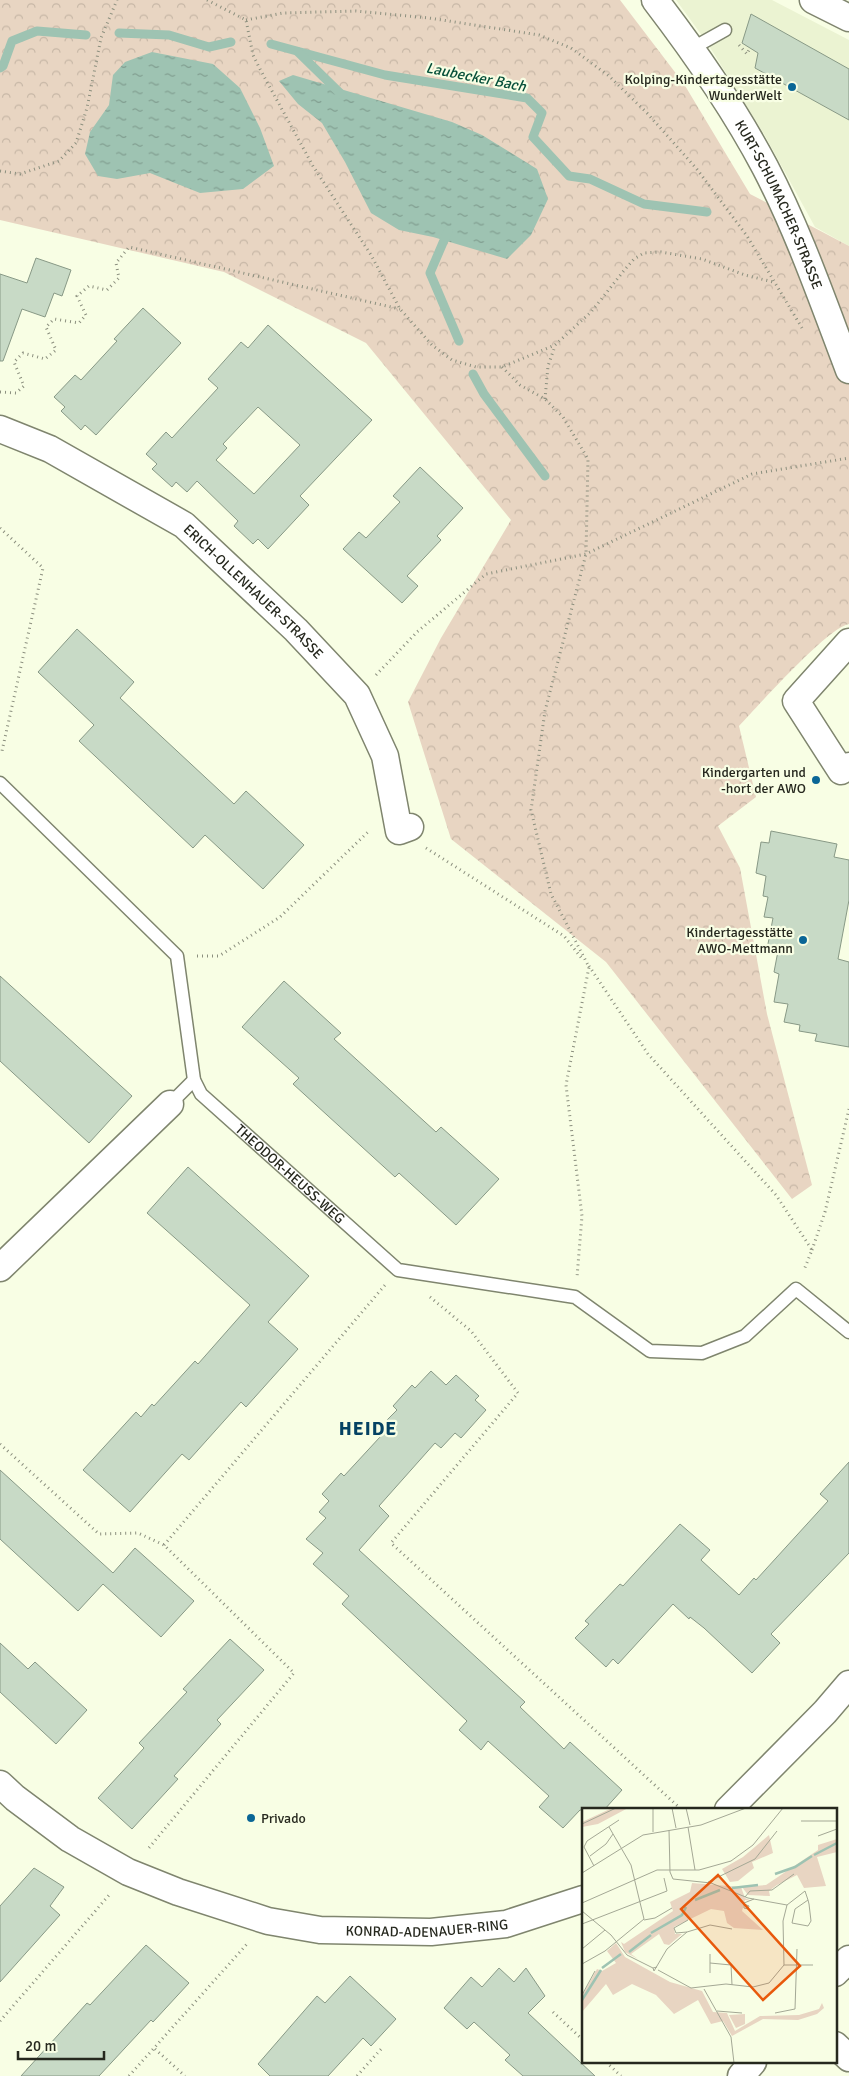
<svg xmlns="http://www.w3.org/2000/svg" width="849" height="2076" viewBox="0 0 849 2076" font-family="Signika,sans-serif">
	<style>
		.built { fill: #ebf3d2 }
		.forest { fill: url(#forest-crowns) }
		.water { fill: url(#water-ripples) }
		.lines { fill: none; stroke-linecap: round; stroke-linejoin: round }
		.stream { stroke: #9ec3b2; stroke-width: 9 }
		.building { fill: #c8dac6; stroke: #889986; fill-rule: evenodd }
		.service-casing { stroke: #7f856e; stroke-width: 15 }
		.minor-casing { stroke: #7f856e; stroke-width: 29 }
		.path { stroke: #8b8f7e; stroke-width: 3; stroke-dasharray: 1 4; stroke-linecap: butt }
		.service { stroke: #fff; stroke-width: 12 }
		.minor { stroke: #fff; stroke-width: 26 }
		.poi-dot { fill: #0a6696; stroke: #f8fee4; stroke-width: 2 }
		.labels { text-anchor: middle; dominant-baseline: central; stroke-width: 4.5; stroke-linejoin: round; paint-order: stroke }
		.poi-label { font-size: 14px; fill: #26281e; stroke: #f8fee4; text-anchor: end }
		.street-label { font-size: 14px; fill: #26281e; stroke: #f8fee4 }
		.water-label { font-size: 15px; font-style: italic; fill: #07503a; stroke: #f8fee4 }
		.district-label { font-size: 19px; font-weight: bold; letter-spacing: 1px; fill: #054263; stroke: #f8fee4 }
		.inset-river { fill: none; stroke: #9ec3b2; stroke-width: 2.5 }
		.inset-road { fill: none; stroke: #a4a895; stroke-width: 1 }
		.view { fill: #e8590c; fill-opacity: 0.15; stroke: #e8590c; stroke-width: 2.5 }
		.inset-edge { fill: none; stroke: #26281e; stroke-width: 2.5 }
	</style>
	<defs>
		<pattern id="forest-crowns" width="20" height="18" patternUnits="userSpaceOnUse" patternTransform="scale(1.25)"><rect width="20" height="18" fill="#e8d5c2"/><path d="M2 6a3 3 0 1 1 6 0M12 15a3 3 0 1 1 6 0" fill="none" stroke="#c7b7a6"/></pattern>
		<pattern id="water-ripples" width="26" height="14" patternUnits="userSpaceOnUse" patternTransform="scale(1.25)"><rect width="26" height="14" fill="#9ec3b2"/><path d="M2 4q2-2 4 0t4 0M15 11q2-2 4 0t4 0" fill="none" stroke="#819e90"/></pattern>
	</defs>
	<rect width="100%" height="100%" fill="#f8fee4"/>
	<polygon class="built" points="676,0 772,0 849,40 849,246 815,227 764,134 706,41"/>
	<path class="forest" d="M0 0H620L684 84 750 194 849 246V624C828 627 757 707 739 726L756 797 718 826 740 868 767 1014 812 1185 792 1199 606 962 451 839 408 702 441 638 511 520 366 343 224 272 0 220Z"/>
	<g class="water">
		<polygon points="152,52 213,64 240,88 260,128 274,166 243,189 200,193 150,173 117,179 98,176 85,154 90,132 109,105 113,75 125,62"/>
		<polygon points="293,75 452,122 482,135 537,169 548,199 531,235 507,259 433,237 399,230 371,213 345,162 322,123 298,104 279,81"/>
	</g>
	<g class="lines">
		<g class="stream">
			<polyline points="119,33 169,35 209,47 231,42"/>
			<polyline points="271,44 385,75 527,98 542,113 533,137 569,176 590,179 644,204 707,212"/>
			<polyline points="298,52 342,95"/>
			<polyline points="0,68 3,66 12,41 37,31 86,35"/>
			<polyline points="448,231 430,273 459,341"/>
			<polyline points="473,374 484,394 545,476"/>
		</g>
	</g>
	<g class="building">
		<polygon points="751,14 849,69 849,120 755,68 758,53 742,43"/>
		<polygon points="36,258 71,270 62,296 54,293 45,317 22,309 3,361 0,361 0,274 27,283"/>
		<polygon points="143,308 181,343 96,435 85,425 81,430 61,411 65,407 54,397 75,375 81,380 117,341 114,339"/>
		<path d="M268 325 372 420 300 496 309 505 268 549 258 539 253 544 234 526 238 521 197 481 187 492 176 482 172 487 152 469 157 464 146 454 166 432 172 438 218 388 208 379 241 342 248 348ZM258 407 300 445 254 494 216 460 227 448 223 444Z"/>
		<polygon points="420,467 463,508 437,536 441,540 407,576 418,586 402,603 343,549 359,532 366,538 400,502 393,496"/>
		<polygon points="77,629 134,682 120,698 234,804 246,791 304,845 263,889 205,835 193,848 79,741 94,725 38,672"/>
		<polygon points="771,831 837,844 834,857 849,860 849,900 838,959 849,962 849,1047 815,1041 817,1034 799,1031 800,1025 784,1022 788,1004 774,1002 779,974 774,972 778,951 767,949 773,918 764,917 768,897 763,896 766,876 756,873 761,842 769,843"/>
		<polygon points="0,976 132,1096 89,1143 0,1061"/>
		<polygon points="284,981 341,1033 334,1039 436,1132 441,1127 499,1179 456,1225 399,1173 395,1177 293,1084 299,1078 242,1027"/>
		<polygon points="188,1167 309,1276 268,1322 298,1349 246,1407 241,1402 189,1460 182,1454 130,1512 83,1470 136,1412 141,1417 152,1404 154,1406 195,1361 198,1364 250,1305 147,1213"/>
		<polygon points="431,1371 446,1385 456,1375 479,1396 475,1400 486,1410 461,1438 455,1433 441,1448 435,1443 379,1506 389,1516 359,1550 525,1702 520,1707 564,1749 570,1742 622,1790 604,1810 580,1810 563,1828 539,1807 549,1796 488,1741 481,1750 459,1730 467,1721 342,1604 349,1596 313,1564 323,1553 306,1539 326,1518 319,1512 329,1501 322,1494 341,1473 344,1476 392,1424 387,1420 397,1410 393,1406 412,1385 415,1388"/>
		<polygon points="849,1462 849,1553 771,1634 780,1643 752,1673 704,1628 690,1617 689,1619 673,1604 618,1664 613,1659 606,1667 575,1638 589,1624 585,1621 620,1584 623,1586 680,1524 710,1550 701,1560 739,1595 754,1578 756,1580 828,1501 820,1494"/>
		<polygon points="0,1470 113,1573 135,1548 194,1601 161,1637 103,1584 78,1611 0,1539"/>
		<polygon points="230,1639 264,1670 217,1720 221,1724 174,1776 178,1779 132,1829 98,1798 144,1748 139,1743 187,1692 183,1689"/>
		<polygon points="0,1643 28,1669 35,1662 87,1710 56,1744 0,1692"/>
		<polygon points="34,1868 64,1887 50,1906 60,1915 0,1982 0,1906"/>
		<polygon points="146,1945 189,1983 153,2022 151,2020 99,2076 21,2076 87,2003 90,2005"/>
		<polygon points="499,1968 514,1982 526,1968 545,1996 528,2013 595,2076 523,2076 505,2060 510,2055 474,2022 467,2029 444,2008 471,1977 482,1987"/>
		<polygon points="350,1976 396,2019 371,2046 363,2038 328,2076 270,2076 258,2064 317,1996 325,2003"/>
	</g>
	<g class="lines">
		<g class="service-casing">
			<g id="service">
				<polyline points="691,49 725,30"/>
				<path id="s1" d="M0 783 177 956 194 1080 201 1094 398 1270 575 1297 650 1351 702 1353 745 1336 796 1289 849 1332"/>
				<polyline points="170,1104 194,1080"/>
			</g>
		</g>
		<g class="minor-casing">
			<g id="minor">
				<path id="s2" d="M655 0C694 51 735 110 765 167 799 232 823 302 849 370"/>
				<polyline points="813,0 849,18"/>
				<path id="s3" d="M0 429 50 449 184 525 296 630 357 695 385 756 399 831 410 827"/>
				<polyline points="849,642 796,701 841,771 849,766"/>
				<polyline points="0,1268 170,1104"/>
				<path id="s4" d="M0 1784 15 1798 70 1839 128 1872 178 1892 268 1921 320 1930 431 1932 506 1924 583 1899"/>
				<polyline points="728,1810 825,1712 849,1684"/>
				<polyline points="835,1973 849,1959"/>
				<polyline points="835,2045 849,2058"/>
				<polyline points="741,2076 753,2062"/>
			</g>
		</g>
		<g class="path">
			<polyline points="207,0 246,20 253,55 261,71 313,166 371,255 400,309 432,345 452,360 476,367 502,367 555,345 591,312 626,268 634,259 644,253 661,252 702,259 745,275 773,282"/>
			<polyline points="246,20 283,13 356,11 429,18 539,35 571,48 609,76 647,113 696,168 747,236 802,328"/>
			<polyline points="739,45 747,54 750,48"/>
			<polyline points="0,171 20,174 59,161 76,143 87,108 101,38 117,0"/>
			<polyline points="502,367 520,385 545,399 563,417 588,459 586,554 545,711 531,810 551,894 589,967 566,1085 582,1216 577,1277"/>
			<polyline points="0,392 16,393 24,386 14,362 23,353 45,359 56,350 46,327 54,319 79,323 86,315 77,296 89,286 107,290 119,278 116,263 129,247 400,309"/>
			<polyline points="545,399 548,366 555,346"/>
			<polyline points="0,528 43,568 2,751 0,750"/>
			<polyline points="376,675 417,632 486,574 586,554 752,474 849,458"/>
			<polyline points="426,848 564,936 583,960"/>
			<polyline points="197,956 219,956 280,917 370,830"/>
			<polyline points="589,966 648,1054 776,1195 812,1250 804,1270"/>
			<polyline points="812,1250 825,1212 849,1109"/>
			<polyline points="430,1297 471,1331 518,1393 391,1543 682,1810"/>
			<polyline points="0,1444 99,1534 138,1533 164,1545 294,1673 148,1849"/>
			<polyline points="164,1545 385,1285"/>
			<polyline points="553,2012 583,2040"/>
			<polyline points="0,2021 110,1894"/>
			<polyline points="155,2049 185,2076"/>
			<polyline points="606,2062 621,2076"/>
			<polyline points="129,2076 247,1944"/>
			<polyline points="357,2076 382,2048"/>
		</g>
		<use href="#service" class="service"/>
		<use href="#minor" class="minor"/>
	</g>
	<g class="poi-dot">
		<circle cx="792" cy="87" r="5"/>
		<circle cx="816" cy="780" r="5"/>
		<circle cx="803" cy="940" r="5"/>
		<circle cx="251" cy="1818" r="5"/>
	</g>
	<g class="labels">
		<g class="poi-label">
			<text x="782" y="79">Kolping-Kindertagesstätte<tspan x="782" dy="16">WunderWelt</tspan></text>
			<text x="806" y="772">Kindergarten und<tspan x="806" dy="16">-hort der AWO</tspan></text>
			<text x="793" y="932">Kindertagesstätte<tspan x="793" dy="16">AWO-Mettmann</tspan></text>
			<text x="261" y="1818" text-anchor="start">Privado</text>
		</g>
		<g class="street-label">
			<text stroke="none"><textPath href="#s2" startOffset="240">KURT-SCHUMACHER-STRASSE</textPath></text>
			<text stroke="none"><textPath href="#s3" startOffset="304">ERICH-OLLENHAUER-STRASSE</textPath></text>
			<text stroke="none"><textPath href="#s1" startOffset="508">THEODOR-HEUSS-WEG</textPath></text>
			<text stroke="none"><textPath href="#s4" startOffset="464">KONRAD-ADENAUER-RING</textPath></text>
		</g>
		<g class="water-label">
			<text transform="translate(476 77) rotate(11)">Laubecker Bach</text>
		</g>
		<g class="district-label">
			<text x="368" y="1429">HEIDE</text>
		</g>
	</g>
	<g transform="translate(582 1808)">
		<rect width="255" height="255" fill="#f8fee4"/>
		<path d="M187 27 191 45 170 54 172 60 156 73 148 74 140 61 161 49ZM255 31V44L235 49 244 78 222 80 215 67 195 77 187 83 188 88 166 87 160 79 184 77 236 42V37ZM163 206V216L154 220 147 207Z" fill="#e8d5c2"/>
		<path d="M30 0H46L16 16 0 19V14ZM110 75 159 79 163 90 170 93 163 92 160 103 181 122 152 120 145 115 142 103 129 101 92 119 93 126H100L87 137 82 136 77 126 49 146 56 151 43 144 39 134 42 136 91 103 88 94 108 84ZM34 135 43 149 88 174 120 183 131 204 145 205 153 223 178 208 217 207 237 201 240 195 242 200 235 206 216 212 181 211 150 228 141 213 129 216 116 192 92 206 74 187 50 176 31 187 24 176 0 204V188L15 161 20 163 34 155 25 143Z" fill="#e8d5c2"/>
		<path class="inset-river" d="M232 47 255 35M193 66 213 59 230 48M150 80 176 77M113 92 138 82M69 125 100 107 104 99M47 144 69 127M20 160 39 146M0 192 19 162"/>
		<path class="inset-road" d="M71 0V24M90 0 94 20M104 0 108 17M219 13H255M0 16 34 0M119 17 164 0M106 19 113 62M87 22 88 64 91 71 129 75 166 90 205 97M236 28 255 21M8 48 24 36 31 26M12 58 2 39 5 33 37 12M0 65 61 27 119 17M126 74 173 51 195 23M163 89 168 83 190 82 212 66M0 95 75 62H117L149 53 171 37 201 0M162 96 167 98 166 101 162 100V95L172 91M0 103 29 127 45 147 71 160M62 112 73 110 90 100M0 116 85 83 82 70M105 124 94 125 92 120 106 112M0 141 23 122M128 155 149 157 150 177M0 156 23 143 62 111 49 57 27 19M202 157H231M75 159 71 160 72 163 85 141 105 124 128 117 150 121M76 162 109 180 144 176 171 179 187 175 202 157 201 113 205 97 223 83 226 92 227 96 229 113 226 118 210 115 213 101 226 92M128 165V146M122 181 149 229 152 255M0 187 13 163M135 203 160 205M193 205 213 201 215 141"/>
		<path class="view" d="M136 67 218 158 181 192 99 101Z"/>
		<rect width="255" height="255" class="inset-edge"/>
	</g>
	<path d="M18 2051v8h86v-8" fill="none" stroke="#26281e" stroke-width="2.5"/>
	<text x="25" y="2051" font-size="15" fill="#26281e" stroke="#f8fee4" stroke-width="4" paint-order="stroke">20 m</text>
</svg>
